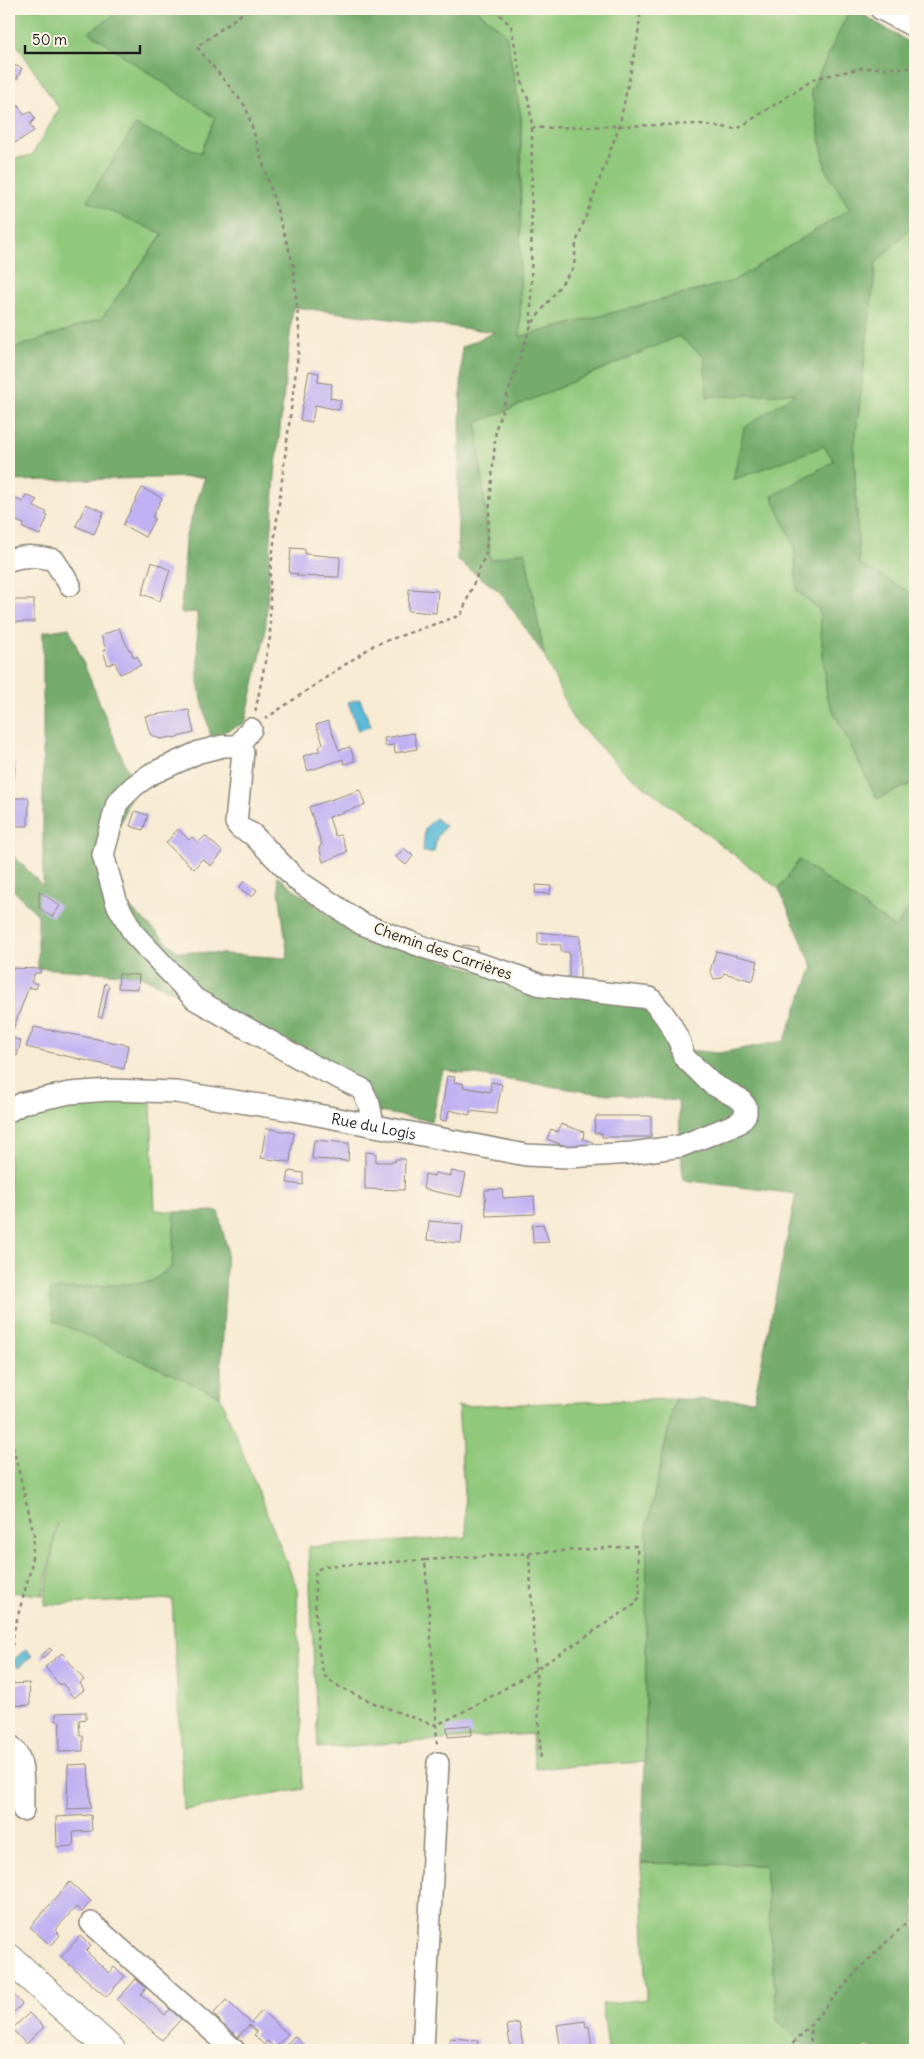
<svg xmlns="http://www.w3.org/2000/svg" width="924" height="2059" viewBox="0 0 924 2059" font-family="Delius,sans-serif">
	<style>
		.green { fill: #90c87c; stroke: #56724c }
		.forest { fill: #74ac6c; stroke: #486444 }
		.water { fill: #59b9d7; stroke: #3a6a7a }
		.building { fill: #bfb1f3 }
		.lines { fill: none; stroke-linecap: round; stroke-linejoin: round }
		.minor-casing { stroke: #8a8478; stroke-width: 24 }
		.major-casing { stroke: #8a8478; stroke-width: 30 }
		.path { stroke: #8a8478; stroke-width: 2.5; stroke-dasharray: 4 4; stroke-linecap: butt }
		.minor { stroke: #fff; stroke-width: 21 }
		.major { stroke: #fff; stroke-width: 28 }
		.labels { text-anchor: middle; dominant-baseline: central; stroke-width: 4.5; stroke-linejoin: round; paint-order: stroke }
		.street-label { font-size: 15px; fill: #1c1c1c; stroke: #fcf5e5 }
	</style>
	<rect width="100%" height="100%" fill="#fcf5e5"/>
	<filter id="ink" filterUnits="userSpaceOnUse"><feTurbulence type="fractalNoise" baseFrequency=".02" numOctaves="2"/><feDisplacementMap in="SourceGraphic" scale="10" xChannelSelector="R" yChannelSelector="G"/><feConvolveMatrix kernelMatrix="1 2 1 2 8 2 1 2 1" color-interpolation-filters="sRGB"/></filter>
	<filter id="wash" filterUnits="userSpaceOnUse"><feTurbulence type="fractalNoise" baseFrequency=".0096" numOctaves="4" result="noise"/><feDisplacementMap in="SourceGraphic" scale="20" xChannelSelector="R" yChannelSelector="G"/><feGaussianBlur stdDeviation="1.12" result="paint"/><feColorMatrix in="noise" values="0 0 0 0 0 0 0 0 0 0 0 0 0 0 0 0 0 1.4 0 .05"/><feComposite in="paint" operator="in"/></filter>
	<g filter="url(#wash)">
		<rect width="100%" height="100%" fill="#f7ebd3"/>
		<g class="green">
			<polygon points="9,9 123,9 89,32 215,118 201,153 163,233 102,318 9,350 9,160 32,155 59,109 9,32"/>
			<polygon points="476,9 850,9 811,91 826,170 850,209 733,281 520,337 521,117 506,34"/>
			<polygon points="915,223 915,595 859,564 854,450 876,263"/>
			<polygon points="679,336 704,357 796,393 734,479 824,446 834,461 772,496 794,545 797,591 819,609 827,698 877,799 915,782 915,898 896,929 800,861 779,889 623,770 573,719 544,655 525,551 490,561 476,423"/>
			<polygon points="111,1098 151,1102 155,1210 175,1212 172,1267 150,1282 50,1290 54,1320 220,1396 297,1588 303,1789 184,1810 172,1599 44,1605 57,1523 43,1595 9,1592 9,1122 61,1104"/>
			<polygon points="675,1399 647,1527 645,1762 535,1768 532,1734 318,1748 308,1547 467,1537 458,1406"/>
			<polygon points="641,1863 765,1865 777,2020 810,2050 608,2050 602,2004 646,1999"/>
		</g>
		<g class="forest">
			<polygon points="123,9 476,9 506,34 521,117 520,337 733,281 850,209 826,170 811,91 850,9 854,9 915,46 915,223 876,263 854,450 859,564 915,595 915,782 877,799 827,698 819,609 797,591 794,545 772,496 834,461 824,446 733,480 744,428 796,393 707,397 704,357 679,336 477,423 490,560 525,551 544,655 500,592 457,560 462,347 495,332 293,307 275,476 265,636 245,723 211,737 198,683 197,612 181,613 185,538 205,477 9,481 9,350 102,318 163,234 87,201 135,125 201,153 215,118 89,32"/>
			<polygon points="69,628 134,786 110,853 124,902 177,951 288,958 277,876 352,933 545,991 635,1003 658,1019 675,1049 719,1053 784,1041 813,967 779,889 799,860 895,928 915,898 915,2050 876,2050 867,2046 864,2050 810,2050 777,2020 765,1865 641,1863 645,1762 647,1527 675,1399 754,1400 796,1194 683,1180 678,1101 589,1092 443,1070 432,1121 379,1112 366,1085 139,975 38,968 38,915 9,886 9,857 13,855 43,886 43,632"/>
			<polygon points="218,1211 227,1248 220,1396 54,1321 50,1290 150,1282 172,1267 175,1212"/>
		</g>
		<g class="water">
			<polygon points="360,699 371,726 358,731 348,702"/>
			<polygon points="435,818 445,826 437,837 434,852 423,852 425,828"/>
			<polygon points="26,1649 32,1656 18,1668 12,1661"/>
		</g>
		<g id="blocks">
			<g class="building">
				<polygon points="9,60 14,62 13,65 22,68 17,79 9,75"/>
				<polygon points="17,104 24,115 31,112 35,119 30,124 34,131 15,143 9,132 9,109"/>
				<polygon points="309,371 319,373 318,382 332,384 330,398 341,400 339,410 315,405 312,422 300,420"/>
				<polygon points="142,488 162,498 152,517 155,518 145,537 123,525"/>
				<polygon points="26,495 37,500 34,507 47,512 45,515 48,516 40,535 23,528 24,524 9,518 9,496 23,502"/>
				<polygon points="86,504 104,512 94,534 76,526"/>
				<polygon points="291,548 305,549 305,554 340,557 339,577 297,576 298,574 289,573"/>
				<polygon points="152,562 170,570 160,601 142,594"/>
				<polygon points="409,589 438,591 436,613 408,611"/>
				<rect x="9" y="600" width="25" height="22"/>
				<polygon points="119,628 129,650 130,649 134,658 137,656 141,665 120,674 115,662 108,665 103,651 106,649 101,636"/>
				<polygon points="189,710 194,733 173,738 172,737 160,739 150,734 145,716"/>
				<polygon points="328,721 339,750 350,747 355,761 344,764 343,759 308,771 303,756 319,751 320,746 323,743 316,725"/>
				<polygon points="414,733 417,749 395,753 394,745 385,746 384,738"/>
				<polygon points="9,763 15,763 14,781 9,781"/>
				<polygon points="360,790 365,805 329,817 335,836 341,835 347,852 323,862 319,847 322,845 309,807"/>
				<polygon points="9,798 29,798 28,826 9,826"/>
				<polygon points="135,811 148,815 143,830 130,826"/>
				<polygon points="178,829 189,840 192,837 198,843 205,836 223,852 211,866 202,859 194,869 166,843"/>
				<polygon points="404,848 413,856 406,865 396,857"/>
				<polygon points="244,881 257,890 252,897 239,888"/>
				<polygon points="536,885 551,886 550,894 535,893"/>
				<polygon points="39,891 60,906 52,917 39,908"/>
				<polygon points="538,932 580,936 580,987 569,986 569,952 561,952 561,945 538,944"/>
				<polygon points="463,945 478,947 477,954 462,951"/>
				<polygon points="716,951 758,961 753,981 724,973 721,978 714,979 710,971"/>
				<polygon points="9,968 41,969 40,973 35,973 31,982 38,984 36,989 29,987 10,1037 21,1041 17,1056 9,1054 9,996 11,990 9,990"/>
				<polygon points="119,974 139,975 138,989 118,988"/>
				<polygon points="105,983 109,986 102,1018 98,1017"/>
				<polygon points="34,1027 128,1045 124,1069 26,1047"/>
				<polygon points="447,1076 455,1077 454,1082 464,1084 463,1087 490,1092 491,1082 502,1084 496,1114 470,1111 470,1115 449,1110 447,1121 440,1120"/>
				<polygon points="596,1116 651,1116 651,1137 602,1137 602,1133 594,1133"/>
				<polygon points="561,1124 584,1132 583,1139 593,1142 593,1151 578,1151 547,1139 551,1129 558,1132"/>
				<polygon points="266,1128 294,1133 290,1162 261,1158"/>
				<polygon points="314,1140 349,1143 348,1161 312,1159"/>
				<polygon points="365,1152 376,1153 376,1162 395,1162 395,1159 405,1159 404,1190 365,1189"/>
				<polygon points="289,1171 303,1173 303,1185 287,1183"/>
				<polygon points="451,1171 466,1174 461,1197 423,1189 425,1174 434,1176 435,1173 451,1176"/>
				<polygon points="502,1189 503,1198 534,1196 535,1214 486,1216 485,1190"/>
				<polygon points="429,1221 463,1224 461,1243 427,1240"/>
				<polygon points="543,1224 549,1242 533,1243 532,1225"/>
				<polygon points="50,1648 52,1650 42,1659 40,1656"/>
				<polygon points="62,1653 84,1680 80,1683 84,1690 75,1697 73,1697 62,1683 60,1685 45,1667"/>
				<polygon points="9,1678 12,1678 12,1684 29,1683 30,1705 9,1706"/>
				<polygon points="86,1712 86,1719 79,1720 80,1736 83,1736 83,1751 59,1752 60,1721 56,1721 56,1713"/>
				<polygon points="471,1725 472,1735 448,1737 447,1727"/>
				<polygon points="88,1764 91,1808 67,1809 68,1765"/>
				<polygon points="91,1815 92,1831 73,1832 74,1846 57,1847 56,1817"/>
				<polygon points="70,1882 91,1901 82,1912 76,1907 55,1930 60,1935 51,1946 30,1927"/>
				<polygon points="80,1936 91,1946 86,1951 109,1973 114,1967 125,1976 106,1997 61,1957"/>
				<polygon points="136,1979 146,1988 141,1994 165,2015 170,2009 181,2019 162,2040 117,2000"/>
				<polygon points="9,1990 22,2004 9,2017"/>
				<polygon points="226,2000 251,2023 262,2011 288,2034 275,2048 267,2041 264,2045 254,2035 257,2032 249,2025 238,2037 231,2030 228,2034 217,2024 220,2021 213,2014"/>
				<polygon points="29,2013 44,2027 26,2044 12,2029"/>
				<polygon points="585,2021 586,2027 589,2026 592,2050 561,2050 557,2025"/>
				<polygon points="519,2023 524,2050 511,2050 507,2025"/>
				<polygon points="294,2036 309,2050 282,2050"/>
				<polygon points="450,2038 478,2040 477,2050 449,2050"/>
			</g>
		</g>
	</g>
	<g filter="url(#ink)">
		<use href="#blocks" fill-opacity="0" stroke="#8a8478" stroke-width="1"/>
		<g class="lines">
			<g class="minor-casing">
				<g id="minor">
					<polyline points="881,9 915,27"/>
					<path d="M9 560C25 555 38 556 54 560L70 585"/>
					<polyline points="238,746 251,729"/>
					<path id="s1" d="M9 1111 23 1103 70 1093 109 1090 176 1092 292 1110 526 1155 569 1157 632 1153 681 1146 739 1123 746 1114V1107L740 1099 712 1084 684 1057 680 1043 671 1025 662 1012 650 998 543 986 509 973 426 948 362 924 298 881 252 834 240 828 236 823 243 752 238 746H223L199 752 151 774 134 786 117 803 103 855 117 904 134 934 195 999 310 1064 362 1089 369 1104 373 1125"/>
					<path d="M9 1745C27 1757 22 1790 23 1810"/>
					<polyline points="91,1923 234,2050"/>
					<polyline points="423,2050 438,1763"/>
				</g>
			</g>
			<g class="major-casing">
				<polyline id="major" points="9,1958 111,2050"/>
			</g>
			<g class="path">
				<polyline points="248,9 197,47 246,107 293,263 300,339 270,574 270,637 255,713"/>
				<polyline points="494,9 511,26 523,87 529,101 532,128 700,124 737,129 816,78 863,68 915,68"/>
				<polyline points="531,324 532,128"/>
				<polyline points="265,719 374,645 461,615 486,553 496,428 531,325 574,267 576,243 619,127 637,42 641,9"/>
				<polyline points="9,1431 34,1534 31,1568 14,1630 12,1649 9,1651"/>
				<polyline points="529,1554 541,1761"/>
				<path d="M425 1560 326 1566 316 1570C313 1586 317 1665 325 1676 336 1691 415 1719 436 1725 506 1693 570 1646 634 1605L640 1596 637 1546 425 1560C429 1622 436 1685 437 1747"/>
				<polyline points="787,2050 810,2025"/>
				<polyline points="811,2050 810,2025 857,1971 915,1914"/>
			</g>
			<use href="#minor" class="minor"/>
			<use href="#major" class="major"/>
		</g>
	</g>
	<g class="labels">
		<g class="street-label">
			<text transform="translate(443 951) rotate(19)">Chemin des Carrières</text>
			<text stroke="none"><textPath href="#s1" startOffset="371">Rue du Logis</textPath></text>
		</g>
	</g>
	<rect width="924" height="2059" fill="none" stroke="#fcf5e5" stroke-width="30"/>
	<path d="M25 45v8h115v-8" fill="none" stroke="#1c1c1c" stroke-width="2.5"/>
	<text x="32" y="45" font-size="15" fill="#1c1c1c" stroke="#fcf5e5" stroke-width="4" paint-order="stroke">50 m</text>
</svg>
